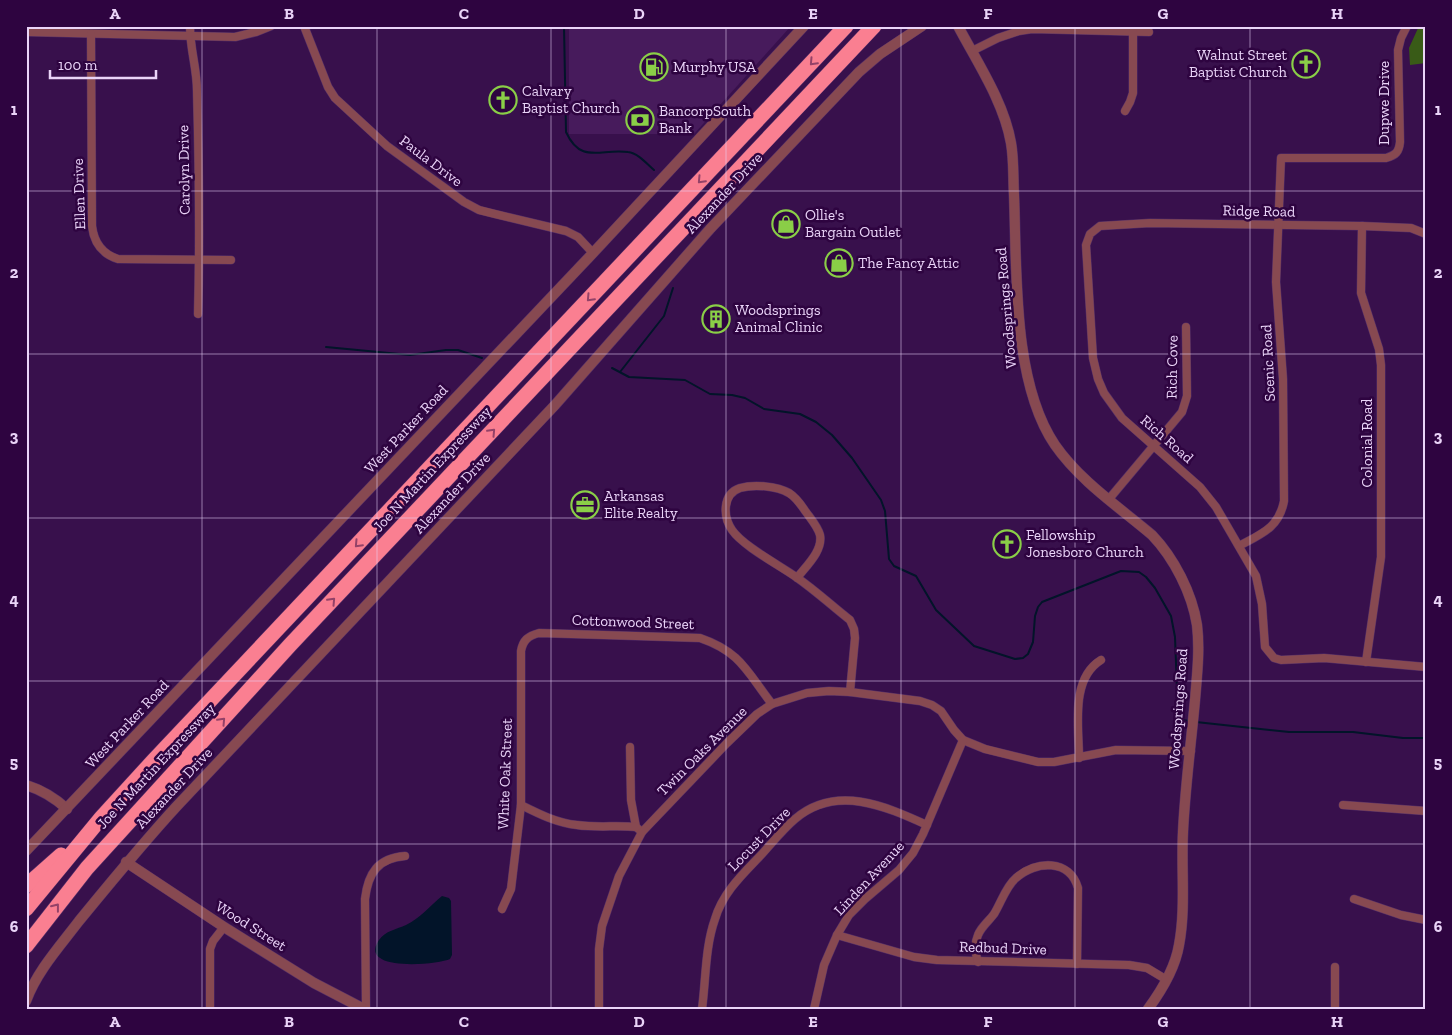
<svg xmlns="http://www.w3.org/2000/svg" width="1452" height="1035" viewBox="0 0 1452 1035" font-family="'Zilla Slab',serif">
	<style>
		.built { fill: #471b5c }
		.forest { fill: #395b17 }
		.water { fill: #021429 }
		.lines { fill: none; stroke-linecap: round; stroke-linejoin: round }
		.stream { stroke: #021429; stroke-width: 2 }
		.minor-casing { stroke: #542f68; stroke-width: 9 }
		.tertiary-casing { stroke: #542f68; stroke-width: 11 }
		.motorway-casing { stroke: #542f68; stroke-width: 16 }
		.minor { stroke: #874951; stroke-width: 8 }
		.tertiary { stroke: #874951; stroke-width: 10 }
		.motorway { stroke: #fa7f91; stroke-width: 15 }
		.oneway { stroke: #944268 }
		.grid { fill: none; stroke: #ead4f8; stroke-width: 1; stroke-opacity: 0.55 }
		.labels { text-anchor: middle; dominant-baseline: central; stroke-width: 5; stroke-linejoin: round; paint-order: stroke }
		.poi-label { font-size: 15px; fill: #ead4f8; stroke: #2e0440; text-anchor: start }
		.street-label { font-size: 15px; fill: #ead4f8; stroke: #2e0440 }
		.neatline { fill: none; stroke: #ead4f8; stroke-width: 2 }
		.grid-label { font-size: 16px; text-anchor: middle; font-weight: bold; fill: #ead4f8 }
	</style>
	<rect width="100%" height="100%" fill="#38104c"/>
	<polygon class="built" points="569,26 791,26 694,134 569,134"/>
	<polygon class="forest" points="1419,26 1426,26 1426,63 1410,65 1409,48"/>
	<path class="water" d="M442 896 449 898 451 901 452 955 450 959C437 965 357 972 379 940 385 931 397 929 406 925 420 918 430 906 442 896Z"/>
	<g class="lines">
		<g class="stream">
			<path d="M564 26 566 132C581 165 601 148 628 152 638 153 647 164 654 170"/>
			<polyline points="326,347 410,355 446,350 458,350 482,358"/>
			<polyline points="612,368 629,377 685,380 710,394 732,395 745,398 764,409 800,414 816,422 832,435 852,458 881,500 885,511 889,559 894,566 916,576 936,610 974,646 1015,659 1023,658 1028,654 1033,642 1035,616 1038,607 1042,602 1121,571 1139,572 1146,577 1155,588 1171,616 1175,637 1178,716 1182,720 1189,721"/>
			<polyline points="620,372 664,316 673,288"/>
			<polyline points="1196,722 1289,732 1353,732 1403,738 1426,738"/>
		</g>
		<g class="minor-casing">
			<g id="minor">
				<path d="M190 26C190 50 197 68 197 91 199 165 200 240 198 314"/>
				<polyline points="304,26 328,87 335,98 387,146 464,202 479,210 495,214 566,231 578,237 593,253"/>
				<polyline points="26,32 235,37 256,32 271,26"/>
				<path d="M91 34 92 226C94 243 102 254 118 259L231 260"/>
				<polyline points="972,51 998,38 1019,31 1032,29 1149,32"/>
				<polyline points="1125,111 1130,102 1133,93 1133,32"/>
				<polyline points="1362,226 1361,293 1379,349 1381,365 1381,557 1366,662"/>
				<polyline points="1426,234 1411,228 1362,226 1150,223 1100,226 1090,234 1086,245 1093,358 1098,379 1104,393 1122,418 1200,487 1216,507 1256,576 1262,604 1265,647 1274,658 1281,660 1324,658 1426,667"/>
				<polyline points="1109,499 1182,412 1187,396 1186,327"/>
				<path d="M1239 546C1261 534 1279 528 1284 501L1283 379 1276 282 1281 158H1386C1396 155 1399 152 1400 142L1398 50 1401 38 1407 26"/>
				<path d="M797 578C806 566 823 551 820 535 818 527 811 519 806 512 801 505 797 498 789 493 777 486 754 484 740 488 722 494 723 517 732 530 743 546 779 565 796 577 815 590 832 606 850 620L854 629 855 638 850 692"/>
				<polyline points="630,747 631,800 636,827"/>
				<path d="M1079 758C1079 727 1070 679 1101 660"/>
				<path d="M521 805C539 814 557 823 577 825 597 828 617 825 636 827L642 832"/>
				<polyline points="1343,805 1426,811"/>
				<polyline points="1354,899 1401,915 1426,920"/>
				<path d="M502 909 511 889 521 805V651C523 640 528 636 539 633L700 638C741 652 747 672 772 704"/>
				<polyline points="837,935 914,957 937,960 1129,965 1147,968 1167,980"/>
				<path d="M978 962C975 953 974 944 978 935 981 927 989 921 994 914 1001 903 1006 886 1016 878 1036 860 1070 859 1078 888L1077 964"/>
				<polyline points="1335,967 1335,1009"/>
				<polyline points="210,1009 210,949 213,941 224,927"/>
				<path d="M366 1009 365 899C368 873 378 858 405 856"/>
				<polyline points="599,1009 599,949 602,926 619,876 642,832 727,743 757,714 772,704 807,693 829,691 850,692 920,701 932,705 941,711 954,730 963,740 985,749 1038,762 1054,762 1116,750 1191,751"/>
				<path d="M702 1009C706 979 705 947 715 919 723 892 743 874 761 855 772 843 783 829 795 819 836 784 885 806 927 825"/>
				<polyline points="814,1009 824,965 837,935 849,915 865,899 899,870 913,853 923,834 963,740"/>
			</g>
		</g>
		<g class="tertiary-casing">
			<g id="tertiary">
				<path d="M958 26C977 62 1004 102 1011 143 1014 160 1013 178 1014 195 1017 270 1012 382 1055 445 1080 481 1119 507 1152 535 1174 558 1192 593 1197 625 1200 650 1197 675 1195 700 1191 744 1185 788 1183 832 1181 869 1186 908 1179 945 1175 969 1162 990 1148 1009"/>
				<path d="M26 785C42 790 55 798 67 809"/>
				<polyline points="26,851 593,253 804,26"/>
				<polyline points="126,862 224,927 314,983 364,1009"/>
				<path d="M26 1001C37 971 60 946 79 921 111 882 142 844 176 807L555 405 710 229 859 72 880 54 922 26"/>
			</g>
		</g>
		<g class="motorway-casing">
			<g id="motorway">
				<polyline points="26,886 61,855"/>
				<polyline points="26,909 101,818 154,760 846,26"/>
				<polyline points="26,946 87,868 290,645 874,26"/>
			</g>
		</g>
		<use href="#minor" class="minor"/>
		<use href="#tertiary" class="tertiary"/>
		<use href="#motorway" class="motorway"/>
	</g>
	<defs><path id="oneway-chevron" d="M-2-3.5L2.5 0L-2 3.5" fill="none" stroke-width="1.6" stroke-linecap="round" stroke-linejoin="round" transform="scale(1.25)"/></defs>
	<g class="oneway">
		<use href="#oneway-chevron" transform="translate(813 62) rotate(133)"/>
		<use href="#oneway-chevron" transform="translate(701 180) rotate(133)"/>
		<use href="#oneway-chevron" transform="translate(590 298) rotate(133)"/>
		<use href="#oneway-chevron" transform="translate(492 432) rotate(-47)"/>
		<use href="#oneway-chevron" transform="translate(358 544) rotate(133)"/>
		<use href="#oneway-chevron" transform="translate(332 601) rotate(-47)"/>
		<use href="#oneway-chevron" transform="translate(222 721) rotate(-47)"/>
		<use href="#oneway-chevron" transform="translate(56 907) rotate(-52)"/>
	</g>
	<path class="grid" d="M202 26V1009M377 26V1009M551 26V1009M726 26V1009M901 26V1009M1075 26V1009M1250 26V1009M26 191H1426M26 354H1426M26 518H1426M26 681H1426M26 844H1426"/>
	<defs>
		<g id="church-ring" transform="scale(1.4375)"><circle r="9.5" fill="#2e0440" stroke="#8ace47" stroke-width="1.5"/><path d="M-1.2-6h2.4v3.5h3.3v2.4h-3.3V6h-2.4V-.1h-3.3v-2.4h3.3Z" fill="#8ace47"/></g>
		<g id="fuel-ring" transform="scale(1.4375)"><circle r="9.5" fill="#2e0440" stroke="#8ace47" stroke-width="1.5"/><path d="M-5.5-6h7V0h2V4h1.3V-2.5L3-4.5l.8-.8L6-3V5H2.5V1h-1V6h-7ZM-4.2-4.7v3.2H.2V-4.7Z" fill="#8ace47"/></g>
		<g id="bank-ring" transform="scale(1.4375)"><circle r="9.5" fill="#2e0440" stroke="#8ace47" stroke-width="1.5"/><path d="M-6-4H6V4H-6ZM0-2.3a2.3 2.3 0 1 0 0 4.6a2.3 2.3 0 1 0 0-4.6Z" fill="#8ace47"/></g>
		<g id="shop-ring" transform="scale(1.4375)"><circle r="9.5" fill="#2e0440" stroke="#8ace47" stroke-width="1.5"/><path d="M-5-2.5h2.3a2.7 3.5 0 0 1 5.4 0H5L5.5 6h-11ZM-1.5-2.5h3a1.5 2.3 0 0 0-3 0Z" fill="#8ace47"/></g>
		<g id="building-ring" transform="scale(1.4375)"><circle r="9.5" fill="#2e0440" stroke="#8ace47" stroke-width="1.5"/><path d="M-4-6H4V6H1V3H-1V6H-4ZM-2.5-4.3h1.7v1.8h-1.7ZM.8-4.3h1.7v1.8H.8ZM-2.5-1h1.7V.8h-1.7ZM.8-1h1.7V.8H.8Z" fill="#8ace47"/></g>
		<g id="office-ring" transform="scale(1.4375)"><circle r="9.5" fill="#2e0440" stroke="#8ace47" stroke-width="1.5"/><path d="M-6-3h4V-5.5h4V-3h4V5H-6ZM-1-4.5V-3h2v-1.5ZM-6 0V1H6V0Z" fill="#8ace47"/></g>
	</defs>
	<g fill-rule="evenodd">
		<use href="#church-ring" x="1306" y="64"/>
		<use href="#fuel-ring" x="654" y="67"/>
		<use href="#church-ring" x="503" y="100"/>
		<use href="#bank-ring" x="640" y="120"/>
		<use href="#shop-ring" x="786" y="224"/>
		<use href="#shop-ring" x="839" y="263"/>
		<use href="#building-ring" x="716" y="319"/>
		<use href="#office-ring" x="585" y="505"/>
		<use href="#church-ring" x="1007" y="544"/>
	</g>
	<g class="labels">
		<g class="poi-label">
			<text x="1287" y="55" text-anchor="end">Walnut Street<tspan x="1287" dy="17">Baptist Church</tspan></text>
			<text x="673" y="67">Murphy USA</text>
			<text x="522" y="91">Calvary<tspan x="522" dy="17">Baptist Church</tspan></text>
			<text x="659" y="111">BancorpSouth<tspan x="659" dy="17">Bank</tspan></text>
			<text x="805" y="215">Ollie's<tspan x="805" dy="17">Bargain Outlet</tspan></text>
			<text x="858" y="263">The Fancy Attic</text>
			<text x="735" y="310">Woodsprings<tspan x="735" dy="17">Animal Clinic</tspan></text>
			<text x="604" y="496">Arkansas<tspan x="604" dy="17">Elite Realty</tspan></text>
			<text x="1026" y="535">Fellowship<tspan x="1026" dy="17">Jonesboro Church</tspan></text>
		</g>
		<g class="street-label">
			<text transform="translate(1384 103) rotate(-90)">Dupwe Drive</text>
			<text transform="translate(431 161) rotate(37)">Paula Drive</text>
			<text transform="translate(184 170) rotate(-91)">Carolyn Drive</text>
			<text transform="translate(724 193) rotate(-47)">Alexander Drive</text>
			<text transform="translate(79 194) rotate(-92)">Ellen Drive</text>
			<text transform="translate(1259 211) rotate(1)">Ridge Road</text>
			<text transform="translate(1006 308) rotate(-95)">Woodsprings Road</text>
			<text transform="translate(1268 363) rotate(-93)">Scenic Road</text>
			<text transform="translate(1172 367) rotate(-89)">Rich Cove</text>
			<text transform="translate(406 429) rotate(-47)">West Parker Road</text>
			<text transform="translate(1167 439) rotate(41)">Rich Road</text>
			<text transform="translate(1367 443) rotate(-90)">Colonial Road</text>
			<text transform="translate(432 469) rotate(-47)">Joe N Martin Expressway</text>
			<text transform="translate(452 493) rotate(-47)">Alexander Drive</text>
			<text transform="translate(633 622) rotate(2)">Cottonwood Street</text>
			<text transform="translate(1178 709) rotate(-86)">Woodsprings Road</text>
			<text transform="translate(127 724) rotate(-47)">West Parker Road</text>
			<text transform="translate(702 751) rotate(-45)">Twin Oaks Avenue</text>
			<text transform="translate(156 766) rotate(-47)">Joe N Martin Expressway</text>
			<text transform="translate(505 774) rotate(-88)">White Oak Street</text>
			<text transform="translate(174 788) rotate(-47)">Alexander Drive</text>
			<text transform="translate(759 839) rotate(-46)">Locust Drive</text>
			<text transform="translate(869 878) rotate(-47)">Linden Avenue</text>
			<text transform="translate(251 926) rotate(32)">Wood Street</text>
			<text transform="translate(1003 948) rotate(2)">Redbud Drive</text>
		</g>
	</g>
	<rect width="1452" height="1035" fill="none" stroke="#2e0440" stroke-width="55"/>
	<path d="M50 70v8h106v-8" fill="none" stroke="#ead4f8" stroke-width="2.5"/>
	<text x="58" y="70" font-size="15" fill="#ead4f8" stroke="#2e0440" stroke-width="4" paint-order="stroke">100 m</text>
	<rect x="28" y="28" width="1396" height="980" class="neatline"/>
	<g class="grid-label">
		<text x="115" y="19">A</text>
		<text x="289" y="19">B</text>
		<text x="464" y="19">C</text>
		<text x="639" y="19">D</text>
		<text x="813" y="19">E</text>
		<text x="988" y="19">F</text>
		<text x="1163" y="19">G</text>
		<text x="1337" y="19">H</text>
		<text x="14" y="115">1</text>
		<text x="1438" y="115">1</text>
		<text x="14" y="278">2</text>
		<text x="1438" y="278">2</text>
		<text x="14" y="442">3</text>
		<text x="1438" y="442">3</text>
		<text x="14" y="605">4</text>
		<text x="1438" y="605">4</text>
		<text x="14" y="768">5</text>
		<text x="1438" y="768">5</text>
		<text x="14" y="932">6</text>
		<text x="1438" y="932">6</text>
		<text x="115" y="1027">A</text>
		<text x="289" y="1027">B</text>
		<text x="464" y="1027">C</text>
		<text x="639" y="1027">D</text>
		<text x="813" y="1027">E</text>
		<text x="988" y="1027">F</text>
		<text x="1163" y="1027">G</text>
		<text x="1337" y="1027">H</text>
	</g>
</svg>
